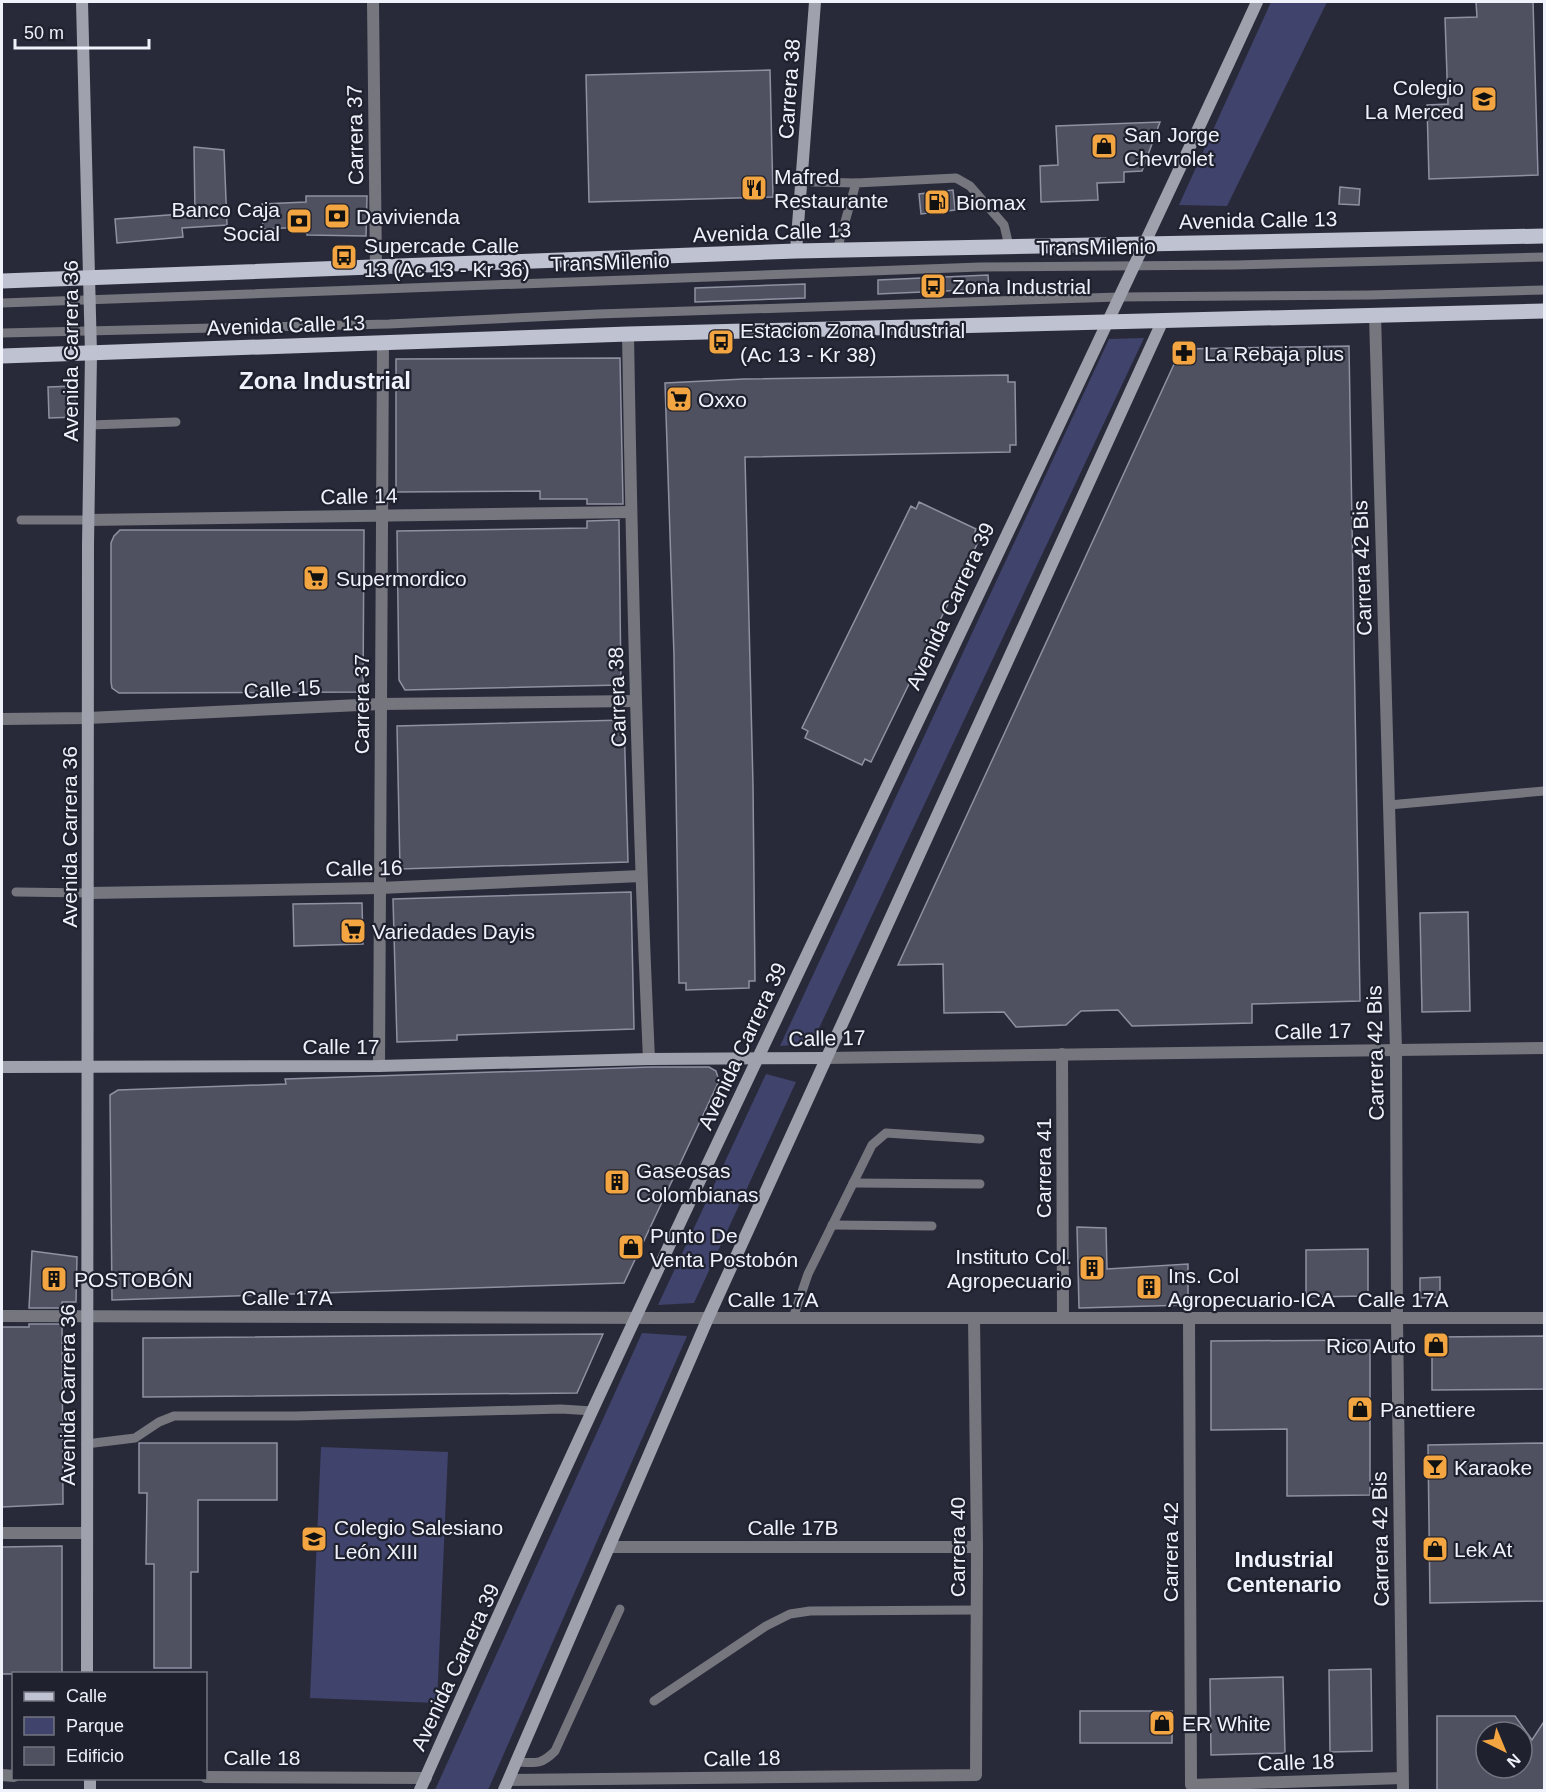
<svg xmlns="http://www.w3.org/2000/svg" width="1546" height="1792" viewBox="0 0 1546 1792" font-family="Arial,sans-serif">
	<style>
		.green { fill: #40436c }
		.building { fill: #4f5161; stroke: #8e91a2; stroke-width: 1.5; fill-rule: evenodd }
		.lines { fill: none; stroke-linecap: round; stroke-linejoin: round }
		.lane { stroke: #75767e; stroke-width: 9 }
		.street { stroke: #75767e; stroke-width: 12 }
		.secondary { stroke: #9fa1ad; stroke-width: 12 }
		.primary { stroke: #bfc2d1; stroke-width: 15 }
		.labels { text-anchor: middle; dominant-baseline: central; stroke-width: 4.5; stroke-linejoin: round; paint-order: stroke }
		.poi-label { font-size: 21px; fill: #f0f2fb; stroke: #1f212e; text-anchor: start }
		.street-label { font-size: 21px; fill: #f0f2fb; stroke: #1f212e }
		.neighbourhood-label { font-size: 22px; font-weight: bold; fill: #f0f2fb; stroke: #1f212e }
		.quarter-label { font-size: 24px; font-weight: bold; fill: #f0f2fb; stroke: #1f212e }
	</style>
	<rect width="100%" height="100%" fill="#292a39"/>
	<g class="green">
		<polygon points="1271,2 1327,2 1227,206 1179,205"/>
		<polygon points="1144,338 812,1043 780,1046 1109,339"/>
		<polygon points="766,1074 796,1082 694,1303 658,1305"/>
		<polygon points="642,1333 687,1336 488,1790 435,1790"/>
		<polygon points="321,1447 448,1452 437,1703 310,1698"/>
	</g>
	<g class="building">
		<polygon points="1476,2 1533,2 1538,175 1429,179 1427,105 1448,104 1445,18 1477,17"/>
		<polygon points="770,70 773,197 589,202 586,75"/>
		<polygon points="1160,122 1142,171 1124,172 1124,182 1097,183 1098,200 1041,202 1040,166 1058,165 1056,126"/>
		<polygon points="194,147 224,150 227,225 182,228 183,237 117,243 115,219 195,213"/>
		<polygon points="1340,187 1360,189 1359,205 1339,204"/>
		<polygon points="953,190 955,210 921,214 919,194"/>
		<polygon points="306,196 367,196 366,236 307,235 307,227 263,229 262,204 306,202"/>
		<polygon points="988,275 989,289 878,294 878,280"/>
		<polygon points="805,284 805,298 695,302 695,288"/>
		<polygon points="1349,346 1360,1001 1252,1004 1252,1023 1132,1026 1118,1010 1081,1011 1066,1025 1016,1027 1004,1012 944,1013 943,964 898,965 1181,349"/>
		<polygon points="620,358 623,504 587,504 587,499 540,499 540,491 396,492 396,359"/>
		<polygon points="1008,375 1008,382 1015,382 1016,445 1010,445 1010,452 745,457 753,785 755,981 749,981 749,988 686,990 686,983 679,983 674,656 665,383 744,379"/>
		<polygon points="74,386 76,417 49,418 48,387"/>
		<polygon points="919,502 976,529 974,535 980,538 871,762 865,759 862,765 805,738 808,731 802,728 911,506 916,509"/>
		<polygon points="619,520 621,685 405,690 399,680 397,531 587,528 587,521"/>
		<polygon points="120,530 364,530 363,692 119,693 112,688 111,682 111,543 114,536"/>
		<polygon points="624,720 628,862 400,869 397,726"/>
		<polygon points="631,892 634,1029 457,1035 457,1040 397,1042 393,899"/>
		<polygon points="362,903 363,944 294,946 293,904"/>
		<polygon points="1468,912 1470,1011 1422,1012 1420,913"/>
		<polygon points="651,1067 709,1067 716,1071 719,1081 624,1283 112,1300 110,1095 118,1090 286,1084 285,1079"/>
		<polygon points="1077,1227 1106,1228 1107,1269 1188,1264 1188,1305 1079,1308"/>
		<polygon points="1368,1249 1368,1296 1306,1297 1306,1250"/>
		<polygon points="32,1251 77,1257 76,1302 62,1302 62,1308 29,1308"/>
		<polygon points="1440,1277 1440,1297 1420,1298 1420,1278"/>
		<polygon points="29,1324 62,1324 63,1504 2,1507 2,1327 29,1327"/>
		<polygon points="603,1334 577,1393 143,1397 143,1338"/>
		<polygon points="1545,1336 1545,1389 1432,1390 1432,1337"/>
		<polygon points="1370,1340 1370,1495 1287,1496 1287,1429 1211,1430 1211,1341"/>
		<polygon points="139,1443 277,1443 277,1500 198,1500 198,1572 191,1572 191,1668 154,1668 154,1564 146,1564 147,1493 139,1493"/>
		<polygon points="1545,1443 1545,1601 1430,1603 1428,1445"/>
		<polygon points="62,1546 62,1674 2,1674 2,1547"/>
		<polygon points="1371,1669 1372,1751 1330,1752 1329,1670"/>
		<polygon points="1283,1677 1285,1753 1211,1755 1210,1679"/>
		<rect x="1080" y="1711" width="92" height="32"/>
		<path d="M1437 1716H1515L1532 1740 1545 1720V1791H1437ZM1486 1732H1522V1768H1486Z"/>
	</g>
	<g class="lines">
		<g class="lane">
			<polyline points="802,180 813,182 856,183"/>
			<polyline points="837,250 856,183 956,178 970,186 1004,225 1009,246"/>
			<polyline points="2,303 980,267 1236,265 1544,257"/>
			<polyline points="2,333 389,324 598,314 1119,297 1370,295 1544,290"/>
			<polyline points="90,425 176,422"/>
			<polyline points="21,520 88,520"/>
			<polyline points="1389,805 1544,791"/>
			<polyline points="16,892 89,893"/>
			<polyline points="853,1183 980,1184"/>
			<polyline points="832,1225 932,1226"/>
			<polyline points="793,1318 808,1274 872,1145 886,1133 980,1139"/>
			<polyline points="86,1444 135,1438 159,1422 174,1416 296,1416 561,1409 593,1411"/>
			<polyline points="654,1701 766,1626 790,1614 810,1611 977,1610"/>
			<path d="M517 1762C536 1763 541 1765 555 1751L620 1609"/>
		</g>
		<g class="street">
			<polyline points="373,2 376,267"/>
			<polyline points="1375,315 1396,1050 1397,1318 1403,1790"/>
			<path d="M628 334C632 576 638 817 649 1059"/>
			<polyline points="88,520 631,512"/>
			<polyline points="2,719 88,718 381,704 636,701"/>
			<polyline points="89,893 380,888 641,876"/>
			<polyline points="1062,1054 1063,1318"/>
			<polyline points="826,1058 1544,1048"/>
			<polyline points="379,1066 383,343"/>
			<polyline points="2,1316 663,1318 1544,1318"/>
			<polyline points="1189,1318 1191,1785 1402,1778"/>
			<polyline points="2,1533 86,1533"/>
			<polyline points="609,1547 977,1547"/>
			<polyline points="2,1775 14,1776"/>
			<polyline points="206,1777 426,1778"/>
			<polyline points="509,1780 976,1775 977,1547 974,1318"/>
		</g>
		<g class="secondary">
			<polyline points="82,2 91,354 88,545 87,1674"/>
			<polyline points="796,251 815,2"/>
			<polyline points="2,1067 379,1066 649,1059 826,1058"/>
			<polyline points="90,1778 90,1790"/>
			<path d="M420 1790C687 1188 982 600 1257 2"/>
			<polyline points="504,1790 708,1318 1163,320"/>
		</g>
		<g class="primary">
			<polyline points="2,281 796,251 1544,236"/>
			<polyline points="2,356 628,334 1544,311"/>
		</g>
	</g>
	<defs>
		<g id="school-square" transform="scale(1.35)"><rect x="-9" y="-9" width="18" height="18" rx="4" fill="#f2a541" stroke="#1f212e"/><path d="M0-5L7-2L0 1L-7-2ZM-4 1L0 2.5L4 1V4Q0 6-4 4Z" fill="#111"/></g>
		<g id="shop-square" transform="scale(1.35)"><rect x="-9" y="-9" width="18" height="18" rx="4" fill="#f2a541" stroke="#1f212e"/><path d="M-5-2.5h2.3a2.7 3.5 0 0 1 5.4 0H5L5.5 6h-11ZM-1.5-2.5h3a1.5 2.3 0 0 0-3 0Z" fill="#111"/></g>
		<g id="restaurant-square" transform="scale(1.35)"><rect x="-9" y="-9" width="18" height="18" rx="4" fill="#f2a541" stroke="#1f212e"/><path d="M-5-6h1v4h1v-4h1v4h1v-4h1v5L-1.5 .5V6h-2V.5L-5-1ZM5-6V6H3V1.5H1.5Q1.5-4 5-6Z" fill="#111"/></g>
		<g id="fuel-square" transform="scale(1.35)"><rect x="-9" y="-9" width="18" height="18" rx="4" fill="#f2a541" stroke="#1f212e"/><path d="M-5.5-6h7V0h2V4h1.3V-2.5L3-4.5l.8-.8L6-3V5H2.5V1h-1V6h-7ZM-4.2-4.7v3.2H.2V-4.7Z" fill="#111"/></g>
		<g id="bank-square" transform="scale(1.35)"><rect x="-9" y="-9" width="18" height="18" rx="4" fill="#f2a541" stroke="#1f212e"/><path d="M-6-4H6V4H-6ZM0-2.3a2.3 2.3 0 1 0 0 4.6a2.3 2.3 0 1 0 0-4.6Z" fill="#111"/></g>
		<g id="bus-square" transform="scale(1.35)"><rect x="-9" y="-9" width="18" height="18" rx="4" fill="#f2a541" stroke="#1f212e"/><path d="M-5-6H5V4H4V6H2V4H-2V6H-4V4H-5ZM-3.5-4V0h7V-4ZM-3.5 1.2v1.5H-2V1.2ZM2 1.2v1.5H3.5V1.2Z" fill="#111"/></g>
		<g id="pharmacy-square" transform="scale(1.35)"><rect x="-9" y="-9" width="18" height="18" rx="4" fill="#f2a541" stroke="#1f212e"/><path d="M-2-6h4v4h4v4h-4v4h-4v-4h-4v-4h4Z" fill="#111"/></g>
		<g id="supermarket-square" transform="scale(1.35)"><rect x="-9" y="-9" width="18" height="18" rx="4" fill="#f2a541" stroke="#1f212e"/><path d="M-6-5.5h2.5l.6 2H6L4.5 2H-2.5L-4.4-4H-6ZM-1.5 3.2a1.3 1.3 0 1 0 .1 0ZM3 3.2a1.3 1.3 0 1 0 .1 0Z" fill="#111"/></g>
		<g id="building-square" transform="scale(1.35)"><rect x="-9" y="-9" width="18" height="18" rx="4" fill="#f2a541" stroke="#1f212e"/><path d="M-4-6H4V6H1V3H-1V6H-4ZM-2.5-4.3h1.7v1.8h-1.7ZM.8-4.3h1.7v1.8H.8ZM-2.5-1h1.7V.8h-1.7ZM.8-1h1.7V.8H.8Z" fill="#111"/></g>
		<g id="bar-square" transform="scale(1.35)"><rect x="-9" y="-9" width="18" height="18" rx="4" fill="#f2a541" stroke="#1f212e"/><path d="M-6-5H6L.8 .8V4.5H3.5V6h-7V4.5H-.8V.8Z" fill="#111"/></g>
	</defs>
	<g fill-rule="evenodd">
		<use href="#school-square" x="1484" y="99"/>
		<use href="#shop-square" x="1104" y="146"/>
		<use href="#restaurant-square" x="754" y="188"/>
		<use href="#fuel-square" x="937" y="202"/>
		<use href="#bank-square" x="337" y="216"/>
		<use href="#bank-square" x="299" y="221"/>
		<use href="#bus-square" x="344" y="257"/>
		<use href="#bus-square" x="933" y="286"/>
		<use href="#bus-square" x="721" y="342"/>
		<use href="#pharmacy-square" x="1184" y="353"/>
		<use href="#supermarket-square" x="679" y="399"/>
		<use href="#supermarket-square" x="316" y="578"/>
		<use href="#supermarket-square" x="353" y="931"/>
		<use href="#building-square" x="617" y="1182"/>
		<use href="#shop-square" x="631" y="1247"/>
		<use href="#building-square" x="1092" y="1268"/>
		<use href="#building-square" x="54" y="1279"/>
		<use href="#building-square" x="1149" y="1287"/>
		<use href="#shop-square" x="1436" y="1345"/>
		<use href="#shop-square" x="1360" y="1409"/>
		<use href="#bar-square" x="1435" y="1467"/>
		<use href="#school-square" x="314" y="1539"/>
		<use href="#shop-square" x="1435" y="1549"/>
		<use href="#shop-square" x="1162" y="1723"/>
	</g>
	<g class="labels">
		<g class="poi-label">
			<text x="1464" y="87" text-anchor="end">Colegio<tspan x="1464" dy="24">La Merced</tspan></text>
			<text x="1124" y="134">San Jorge<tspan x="1124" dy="24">Chevrolet</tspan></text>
			<text x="774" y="176">Mafred<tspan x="774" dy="24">Restaurante</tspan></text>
			<text x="956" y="202">Biomax</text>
			<text x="280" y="209" text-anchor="end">Banco Caja<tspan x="280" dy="24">Social</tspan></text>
			<text x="356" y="216">Davivienda</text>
			<text x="364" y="245">Supercade Calle<tspan x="364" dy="24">13 (Ac 13 - Kr 36)</tspan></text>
			<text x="952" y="286">Zona Industrial</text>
			<text x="740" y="330">Estacion Zona Industrial<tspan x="740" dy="24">(Ac 13 - Kr 38)</tspan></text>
			<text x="1204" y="353">La Rebaja plus</text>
			<text x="698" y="399">Oxxo</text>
			<text x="336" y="578">Supermordico</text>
			<text x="372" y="931">Variedades Dayis</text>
			<text x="636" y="1170">Gaseosas<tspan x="636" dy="24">Colombianas</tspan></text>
			<text x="650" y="1235">Punto De<tspan x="650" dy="24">Venta Postobón</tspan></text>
			<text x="1072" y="1256" text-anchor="end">Instituto Col.<tspan x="1072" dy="24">Agropecuario</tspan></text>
			<text x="1168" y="1275">Ins. Col<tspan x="1168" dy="24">Agropecuario-ICA</tspan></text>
			<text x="74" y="1279">POSTOBÓN</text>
			<text x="1416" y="1345" text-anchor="end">Rico Auto</text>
			<text x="1380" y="1409">Panettiere</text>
			<text x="1454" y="1467">Karaoke</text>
			<text x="334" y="1527">Colegio Salesiano<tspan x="334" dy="24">León XIII</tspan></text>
			<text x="1454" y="1549">Lek At</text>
			<text x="1182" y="1723">ER White</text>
		</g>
		<g class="street-label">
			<text transform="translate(789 89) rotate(-86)">Carrera 38</text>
			<text transform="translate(355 135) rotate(-91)">Carrera 37</text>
			<text transform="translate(1258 220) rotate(-1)">Avenida Calle 13</text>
			<text transform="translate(772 232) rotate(-2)">Avenida Calle 13</text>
			<text transform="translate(1096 247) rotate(-1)">TransMilenio</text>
			<text transform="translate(610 262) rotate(-2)">TransMilenio</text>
			<text transform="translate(286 325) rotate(-2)">Avenida Calle 13</text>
			<text transform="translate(70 351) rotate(-90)">Avenida Carrera 36</text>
			<text transform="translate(359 496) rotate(-1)">Calle 14</text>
			<text transform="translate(1362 568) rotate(-92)">Carrera 42 Bis</text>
			<text transform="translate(950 606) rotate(-65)">Avenida Carrera 39</text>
			<text transform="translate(282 689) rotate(-3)">Calle 15</text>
			<text transform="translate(617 697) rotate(-92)">Carrera 38</text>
			<text transform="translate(361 704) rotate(-90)">Carrera 37</text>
			<text transform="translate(69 837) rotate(-90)">Avenida Carrera 36</text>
			<text transform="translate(364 868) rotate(-1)">Calle 16</text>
			<text transform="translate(1313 1031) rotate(-1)">Calle 17</text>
			<text transform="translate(827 1038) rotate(-1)">Calle 17</text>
			<text x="341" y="1046">Calle 17</text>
			<text transform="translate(742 1046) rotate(-65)">Avenida Carrera 39</text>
			<text transform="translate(1375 1053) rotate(-91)">Carrera 42 Bis</text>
			<text transform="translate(1043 1168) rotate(-90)">Carrera 41</text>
			<text x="287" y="1297">Calle 17A</text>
			<text x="773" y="1299">Calle 17A</text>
			<text x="1403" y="1299">Calle 17A</text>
			<text transform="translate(67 1395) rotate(-90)">Avenida Carrera 36</text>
			<text x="793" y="1527">Calle 17B</text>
			<text transform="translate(1380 1539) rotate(-91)">Carrera 42 Bis</text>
			<text transform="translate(957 1547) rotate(-90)">Carrera 40</text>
			<text transform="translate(1170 1552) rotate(-90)">Carrera 42</text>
			<text transform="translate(455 1667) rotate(-65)">Avenida Carrera 39</text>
			<text x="262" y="1757">Calle 18</text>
			<text transform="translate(742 1758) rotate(-1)">Calle 18</text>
			<text transform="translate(1296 1762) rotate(-2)">Calle 18</text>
		</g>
		<g class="neighbourhood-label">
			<text x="1284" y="1559">Industrial<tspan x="1284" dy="25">Centenario</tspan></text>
		</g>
		<g class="quarter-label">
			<text x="325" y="380">Zona Industrial</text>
		</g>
	</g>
	<rect width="1546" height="1792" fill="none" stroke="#f0f2fb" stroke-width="6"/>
	<rect x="12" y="1672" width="195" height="108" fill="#1f212e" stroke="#737580" stroke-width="1.5"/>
	<rect x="24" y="1692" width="30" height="9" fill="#bfc2d1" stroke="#737580" stroke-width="1.5"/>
	<text x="66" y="1702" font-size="18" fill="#f0f2fb">Calle</text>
	<rect x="24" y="1717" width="30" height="18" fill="#40436c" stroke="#737580" stroke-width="1.5"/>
	<text x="66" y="1732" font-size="18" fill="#f0f2fb">Parque</text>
	<rect x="24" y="1747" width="30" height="18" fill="#4f5161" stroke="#737580" stroke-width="1.5"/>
	<text x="66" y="1762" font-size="18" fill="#f0f2fb">Edificio</text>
	<g transform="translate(1504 1750) rotate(137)"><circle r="28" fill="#1f212e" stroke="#737580" stroke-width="1.5"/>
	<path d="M0-4.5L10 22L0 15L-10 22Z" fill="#f2a541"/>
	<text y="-9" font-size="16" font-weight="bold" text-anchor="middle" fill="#f0f2fb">N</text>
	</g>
	<path d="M15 39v9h134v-9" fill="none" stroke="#f0f2fb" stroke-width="3"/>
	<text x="24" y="39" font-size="18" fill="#f0f2fb" stroke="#1f212e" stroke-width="4.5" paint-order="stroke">50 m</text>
</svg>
